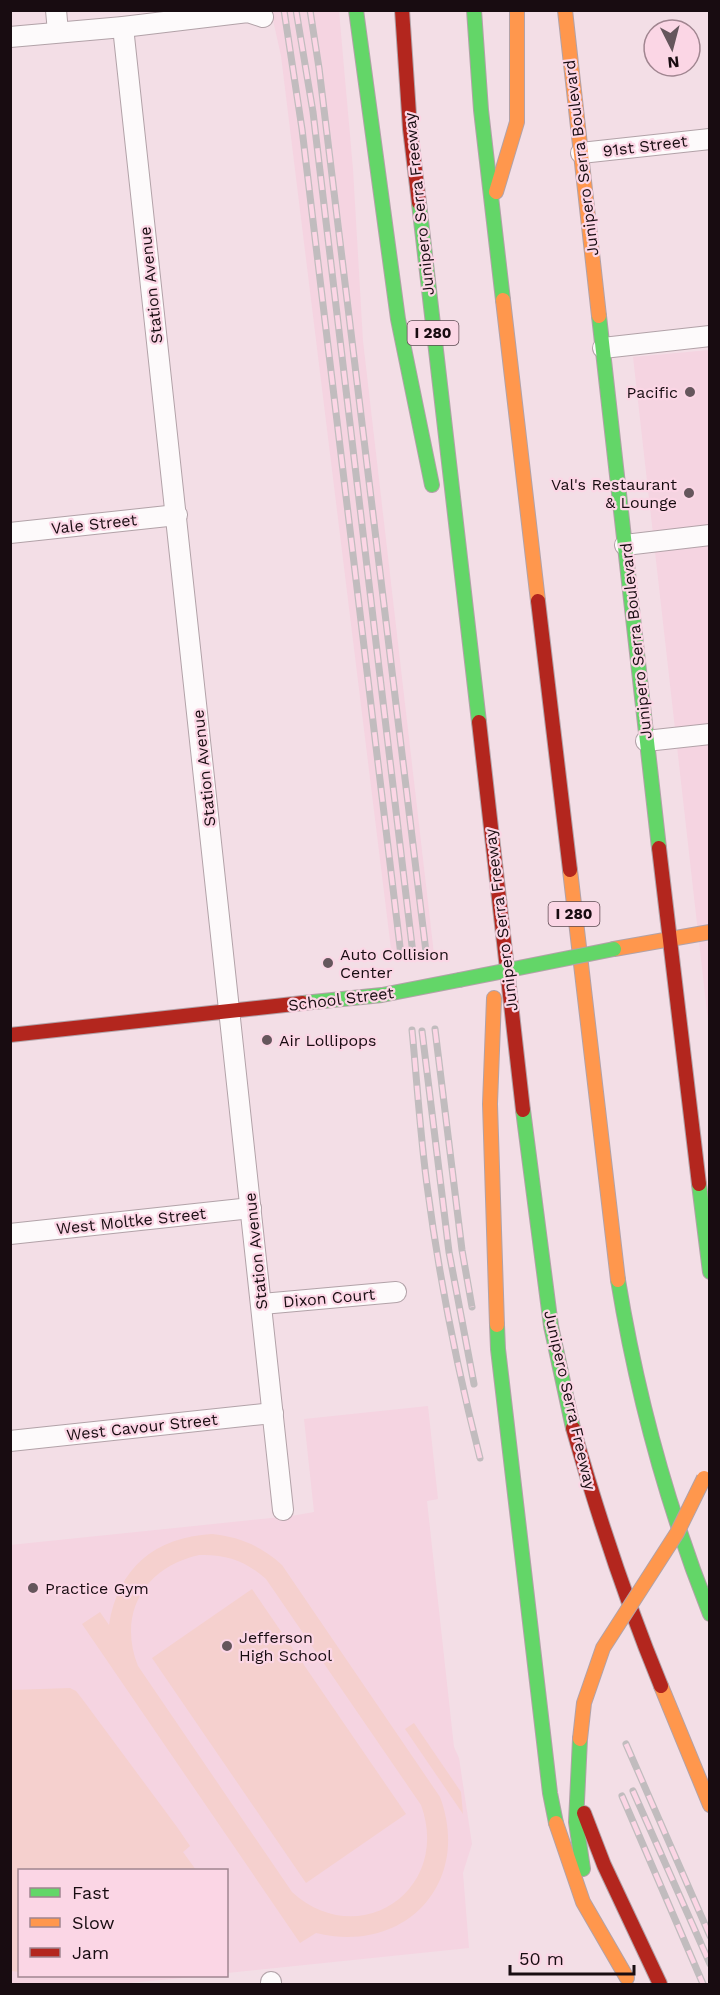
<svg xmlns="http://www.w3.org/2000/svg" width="720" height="1995" viewBox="0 0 720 1995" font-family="'Work Sans',sans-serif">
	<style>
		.built { fill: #f5d4e1 }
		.green { fill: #f5d0ce; fill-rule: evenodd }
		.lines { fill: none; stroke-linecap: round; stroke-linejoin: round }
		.street-casing { stroke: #b2a2a8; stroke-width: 22 }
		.fast-casing { stroke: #b2a2a8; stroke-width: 16 }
		.slow-casing { stroke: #b2a2a8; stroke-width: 16 }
		.jam-casing { stroke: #b2a2a8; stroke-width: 16 }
		.street { stroke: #fdfafb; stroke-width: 20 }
		.fast { stroke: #63d668; stroke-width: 14 }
		.slow { stroke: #ff974d; stroke-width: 14 }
		.jam { stroke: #b3261e; stroke-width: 14 }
		.rail-casing { stroke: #c1bcbe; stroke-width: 7 }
		.rail { stroke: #fbd6e5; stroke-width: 4.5; stroke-dasharray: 14; stroke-linecap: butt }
		.fast-bridge-casing { stroke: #b2a2a8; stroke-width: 16; stroke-linecap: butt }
		.slow-bridge-casing { stroke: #b2a2a8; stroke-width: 16; stroke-linecap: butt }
		.fast-bridge { stroke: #63d668; stroke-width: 14 }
		.slow-bridge { stroke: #ff974d; stroke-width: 14 }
		.poi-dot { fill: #65565c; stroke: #fbd6e5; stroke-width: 2 }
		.labels { text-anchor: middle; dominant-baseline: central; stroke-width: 4.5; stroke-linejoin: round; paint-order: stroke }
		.shield { fill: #fbd6e5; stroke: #5c4951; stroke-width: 1.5 }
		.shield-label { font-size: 15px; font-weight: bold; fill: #180c11 }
		.street-label { font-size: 16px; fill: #180c11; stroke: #fbd6e5 }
		.poi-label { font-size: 16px; fill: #180c11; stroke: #fbd6e5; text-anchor: start }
	</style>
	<rect width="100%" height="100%" fill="#f3dee6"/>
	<g class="built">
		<polygon points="271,11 339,11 353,169 363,341 434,954 392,957 281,56"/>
		<polygon points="709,350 709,1030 633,357"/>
		<polygon points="428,1406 438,1499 427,1501 454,1747 459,1758 472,1844 463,1873 469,1948 227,1973 226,1870 20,1870 20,1976 205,1976 117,1984 11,1984 10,1545 291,1516 314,1512 304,1419"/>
	</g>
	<g class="green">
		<path d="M212 1534C240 1537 261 1546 282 1565L440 1797C472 1883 405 1955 316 1933L300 1943 82 1624 100 1612 109 1625C118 1568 155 1537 212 1534ZM199 1555C226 1554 246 1561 266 1579L421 1805C452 1890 359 1953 292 1892L138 1666C117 1613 145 1567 199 1555Z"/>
		<polygon points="252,1589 406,1814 306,1883 152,1658"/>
		<polygon points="70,1688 76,1691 83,1700 177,1827 190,1846 183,1852 196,1870 20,1870 19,1972 11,1971 11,1690"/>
		<polygon points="414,1723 461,1792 463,1814 405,1729"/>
	</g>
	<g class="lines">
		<g class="street-casing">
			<g id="street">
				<polyline points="56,10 58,32"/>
				<polyline points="123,27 283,1510"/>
				<polyline points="10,37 123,27 248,12 263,17"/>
				<polyline points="581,153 710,139"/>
				<polyline points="603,348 710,336"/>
				<polyline points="10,533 177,515"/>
				<polyline points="625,545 710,535"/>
				<polyline points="646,741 710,734"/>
				<polyline points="10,1234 251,1208"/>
				<polyline points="262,1304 396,1292"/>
				<polyline points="10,1441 273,1413"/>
				<polyline points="271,1982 271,1984"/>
			</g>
		</g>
		<g class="fast-casing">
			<g id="fast">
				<polyline points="356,10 398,319 432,485"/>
				<polyline points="474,10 481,110 503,300"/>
				<polyline points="419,203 479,722"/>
				<polyline points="599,316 659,848"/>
				<polyline points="303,1003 382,995 459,980"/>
				<polyline points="523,1110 551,1326 573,1428"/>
				<polyline points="699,1184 710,1272"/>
				<path d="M618 1280C637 1395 667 1506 710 1614"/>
				<polyline points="497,1325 498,1349 550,1793 556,1823"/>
				<polyline points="580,1739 576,1822 583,1869"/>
			</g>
		</g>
		<g class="slow-casing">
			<g id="slow">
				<polyline points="565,10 599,316"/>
				<polyline points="496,192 517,122 517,10"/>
				<polyline points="503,300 538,601"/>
				<polyline points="570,870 618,1280"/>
				<polyline points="614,949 710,932"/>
				<polyline points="494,998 490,1104 497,1325"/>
				<polyline points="661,1686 710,1805"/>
				<polyline points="556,1823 583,1902 627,1978"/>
			</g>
		</g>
		<g class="jam-casing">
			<g id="jam">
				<polyline points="402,10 410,129 419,203"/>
				<polyline points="538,601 570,870"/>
				<polyline points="479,722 523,1110"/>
				<polyline points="659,848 699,1184"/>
				<polyline points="10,1035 303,1003"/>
				<path d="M573 1428C598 1516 626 1601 661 1686"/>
				<polyline points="584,1813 604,1865 660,1984"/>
			</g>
		</g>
		<use href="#street" class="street"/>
		<use href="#fast" class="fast"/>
		<use href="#slow" class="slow"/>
		<use href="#jam" class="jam"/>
		<g class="rail-casing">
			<g id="rail">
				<polyline points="284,10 302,129 401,955"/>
				<polyline points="296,10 313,112 413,954"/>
				<polyline points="310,10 319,68 426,952"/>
				<polyline points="435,1029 462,1250 472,1307"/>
				<path d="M412 1030C417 1081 420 1133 427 1185 439 1277 457 1368 480 1458"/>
				<polyline points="422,1031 449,1252 474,1384"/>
				<polyline points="626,1744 710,1936"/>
				<polyline points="633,1791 710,1964"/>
				<polyline points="622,1796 703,1984"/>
			</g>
		</g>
		<use href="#rail" class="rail"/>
		<g class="fast-bridge-casing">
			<polyline id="fast-bridge" points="459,980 614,949"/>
		</g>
		<g class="slow-bridge-casing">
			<polyline id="slow-bridge" points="580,1739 584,1703 603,1648 677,1533 704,1478"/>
		</g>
		<use href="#fast-bridge" class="fast-bridge"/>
		<use href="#slow-bridge" class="slow-bridge"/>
	</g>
	<g class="poi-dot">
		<circle cx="690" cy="392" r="6"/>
		<circle cx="689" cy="493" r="6"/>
		<circle cx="328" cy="963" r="6"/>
		<circle cx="267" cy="1040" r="6"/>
		<circle cx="33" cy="1588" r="6"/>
		<circle cx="227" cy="1646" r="6"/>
	</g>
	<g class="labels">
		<g class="shield">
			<rect x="407.5" y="321" width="51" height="24" rx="4.5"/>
			<rect x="548.5" y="902" width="51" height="24" rx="4.5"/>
		</g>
		<g class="shield-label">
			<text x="433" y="333">I 280</text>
			<text x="574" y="914">I 280</text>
		</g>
		<g class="street-label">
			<text transform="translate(645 146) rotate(-7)">91st Street</text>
			<text transform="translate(581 158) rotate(-97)">Junipero Serra Boulevard</text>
			<text transform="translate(419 204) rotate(-96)">Junipero Serra Freeway</text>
			<text transform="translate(151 285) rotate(-96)">Station Avenue</text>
			<text transform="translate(94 524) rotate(-6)">Vale Street</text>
			<text transform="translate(636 641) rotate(-96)">Junipero Serra Boulevard</text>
			<text transform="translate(204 768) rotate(-96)">Station Avenue</text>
			<text transform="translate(501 920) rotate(-97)">Junipero Serra Freeway</text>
			<text transform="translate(341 999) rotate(-7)">School Street</text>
			<text transform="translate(131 1221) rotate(-6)">West Moltke Street</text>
			<text transform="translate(256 1251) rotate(-96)">Station Avenue</text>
			<text transform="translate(329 1298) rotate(-5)">Dixon Court</text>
			<text transform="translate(570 1400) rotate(77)">Junipero Serra Freeway</text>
			<text transform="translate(142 1427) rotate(-6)">West Cavour Street</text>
		</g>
		<g class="poi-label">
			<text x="678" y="392" text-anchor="end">Pacific</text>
			<text x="677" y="484" text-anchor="end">Val's Restaurant<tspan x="677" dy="18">&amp; Lounge</tspan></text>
			<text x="340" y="954">Auto Collision<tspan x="340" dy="18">Center</tspan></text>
			<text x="279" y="1040">Air Lollipops</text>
			<text x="45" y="1588">Practice Gym</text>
			<text x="239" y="1637">Jefferson<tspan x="239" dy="18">High School</tspan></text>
		</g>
	</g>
	<rect width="720" height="1995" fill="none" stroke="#180c11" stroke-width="24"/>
	<rect x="18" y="1869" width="210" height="108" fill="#fbd6e5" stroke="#a08590" stroke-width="1.5"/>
	<rect x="30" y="1888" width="30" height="9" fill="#63d668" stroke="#a08590" stroke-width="1.5"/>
	<text x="72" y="1899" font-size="18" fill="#180c11">Fast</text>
	<rect x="30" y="1918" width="30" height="9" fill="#ff974d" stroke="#a08590" stroke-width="1.5"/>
	<text x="72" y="1929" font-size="18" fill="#180c11">Slow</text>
	<rect x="30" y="1948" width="30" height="9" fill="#b3261e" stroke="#a08590" stroke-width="1.5"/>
	<text x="72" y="1959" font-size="18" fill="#180c11">Jam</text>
	<g transform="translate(672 48) rotate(174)"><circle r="28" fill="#fbd6e5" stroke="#a08590" stroke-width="1.5"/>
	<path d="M0-4.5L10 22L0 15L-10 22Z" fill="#65565c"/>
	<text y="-9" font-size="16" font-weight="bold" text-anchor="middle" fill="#180c11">N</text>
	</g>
	<path d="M510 1965v9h124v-9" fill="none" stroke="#180c11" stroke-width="3"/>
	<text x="519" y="1965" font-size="18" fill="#180c11" stroke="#fbd6e5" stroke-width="4.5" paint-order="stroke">50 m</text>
</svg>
